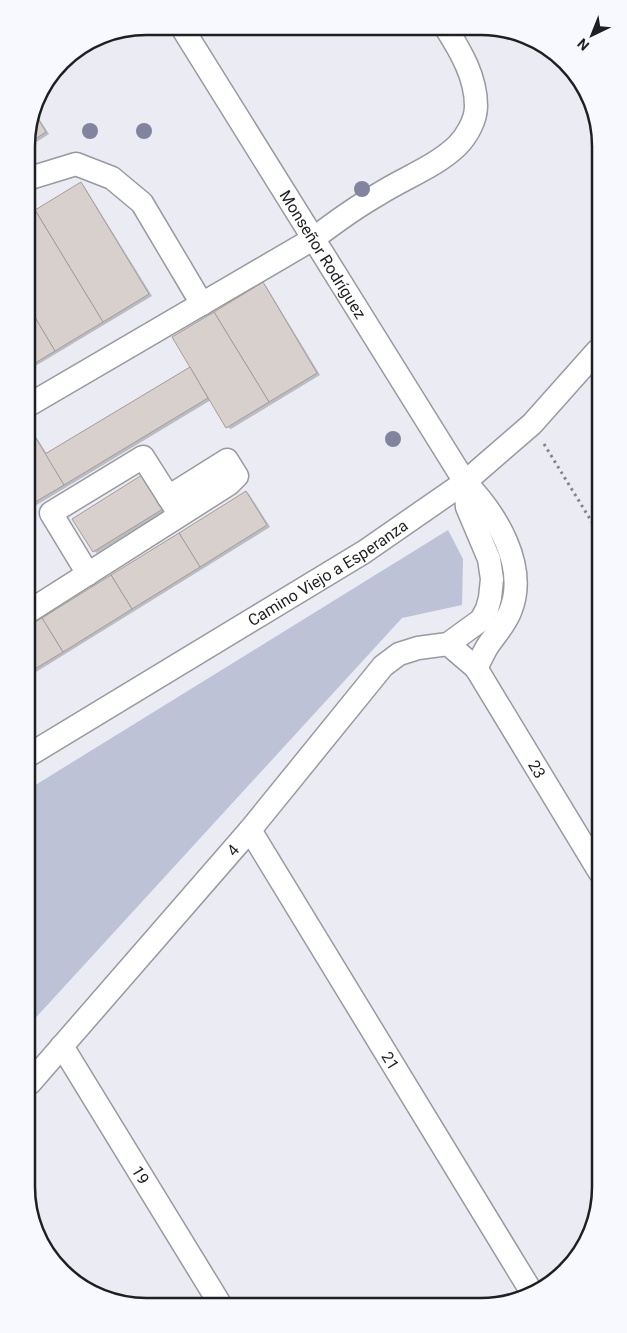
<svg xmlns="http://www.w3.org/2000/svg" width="627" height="1333" viewBox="0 0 627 1333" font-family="Roboto,sans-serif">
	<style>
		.green { fill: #bdc2d7 }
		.shadow { fill: #0003 }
		.building { fill: #d8d0cc; stroke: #a49d99 }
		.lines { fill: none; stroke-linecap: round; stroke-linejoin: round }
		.minor-casing { stroke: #989aa0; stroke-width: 25 }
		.path { stroke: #838489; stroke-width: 3; stroke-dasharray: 2.5 4; stroke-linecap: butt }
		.minor { stroke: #fff; stroke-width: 22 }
		.tree { fill: #80849f }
		.labels { text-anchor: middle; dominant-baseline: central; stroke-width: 4.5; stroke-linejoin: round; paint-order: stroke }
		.street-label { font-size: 16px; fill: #1e1f21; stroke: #f7f9ff }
		.rim { fill: none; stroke: #1e1f21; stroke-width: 2.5 }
	</style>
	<rect width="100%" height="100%" fill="#eaebf3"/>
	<polygon class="green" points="448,530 463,559 462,605 402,618 30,1024 29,789"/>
	<g class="shadow">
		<polygon points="34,111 49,134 27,148 27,138"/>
		<polygon points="81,184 84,186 152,296 27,371 27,216"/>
		<polygon points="263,284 266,286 320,375 231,429 227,427 211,400 35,506 31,504 28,498 28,424 47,454 191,367"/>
		<polygon points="145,475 168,509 97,553 94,551"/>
		<polygon points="246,492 249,494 270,527 28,677 28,628"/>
	</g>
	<g class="building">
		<polygon points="34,112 46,132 27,144 27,138"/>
		<polygon points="81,182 149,294 103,322 35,210"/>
		<polygon points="35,210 103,322 55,351 27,304 27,215"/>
		<polygon points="263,282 317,373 269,402 214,312"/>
		<polygon points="27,304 55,351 27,368"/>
		<polygon points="214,312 269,402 226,428 172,337"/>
		<polygon points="190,367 208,398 64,485 45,454"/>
		<polygon points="28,425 64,485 30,505 28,501"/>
		<polygon points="145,473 166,507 93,552 72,519"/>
		<polygon points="246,491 267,525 200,567 179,533"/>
		<polygon points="179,533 200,567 132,609 111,575"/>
		<polygon points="111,575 132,609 63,652 42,618"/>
		<polygon points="42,618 63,652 28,673 28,626"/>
	</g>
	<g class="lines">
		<g class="minor-casing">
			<g id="minor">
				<path id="s1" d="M181 26 465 482C496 514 529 566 510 612 504 626 495 635 487 647 483 654 480 661 476 668"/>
				<polyline points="27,179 76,164 112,178 142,203 202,304"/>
				<path d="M27 406 313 239C334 223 356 207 379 194 404 178 435 167 457 146 467 136 476 120 476 106 476 77 461 52 446 28"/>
				<polyline points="88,574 51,513 143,457 176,509"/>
				<polyline points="28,612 229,484 237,476 227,460 168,497"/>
				<path id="s2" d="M448 644 476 668 599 871"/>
				<path id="s3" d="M29 755 364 552 465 482 532 424 597 351"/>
				<path id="s4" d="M250 830 531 1291"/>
				<path id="s5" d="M62 1046 220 1304"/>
				<path id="s6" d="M30 1083 250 830 383 666 399 654 418 648 448 644 481 620 487 609 490 598 492 579 489 559 467 507 465 482"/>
			</g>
		</g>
		<polyline class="path" points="544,444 598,532"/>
		<use href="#minor" class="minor"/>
	</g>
	<g class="tree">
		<circle cx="90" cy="131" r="8"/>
		<circle cx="144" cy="131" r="8"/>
		<circle cx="362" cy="189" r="8"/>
		<circle cx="393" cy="439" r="8"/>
	</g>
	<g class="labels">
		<g class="street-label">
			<text stroke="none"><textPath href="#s1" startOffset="269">Monseñor Rodríguez</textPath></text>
			<text stroke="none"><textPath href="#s3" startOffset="350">Camino Viejo a Esperanza</textPath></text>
			<text stroke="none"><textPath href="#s2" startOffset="155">23</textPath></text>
			<text stroke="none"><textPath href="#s6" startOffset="309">4</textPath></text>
			<text stroke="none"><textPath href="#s4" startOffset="270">21</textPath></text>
			<text stroke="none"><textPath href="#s5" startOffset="151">19</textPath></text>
		</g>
	</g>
	<path d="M0 0H627V1333H0ZM146 35H481A111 111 0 0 1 592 146V1187A111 111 0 0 1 481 1298H146A111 111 0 0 1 35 1187V146A111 111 0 0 1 146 35Z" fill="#f7f9ff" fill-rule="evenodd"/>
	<path class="rim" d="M146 35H481A111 111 0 0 1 592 146V1187A111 111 0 0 1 481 1298H146A111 111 0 0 1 35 1187V146A111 111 0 0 1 146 35Z"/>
	<g transform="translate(592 35) rotate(223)" stroke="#f7f9ff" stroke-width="4" paint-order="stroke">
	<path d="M0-4L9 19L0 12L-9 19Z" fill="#1e1f21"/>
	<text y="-8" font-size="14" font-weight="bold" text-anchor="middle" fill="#1e1f21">N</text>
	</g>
</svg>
